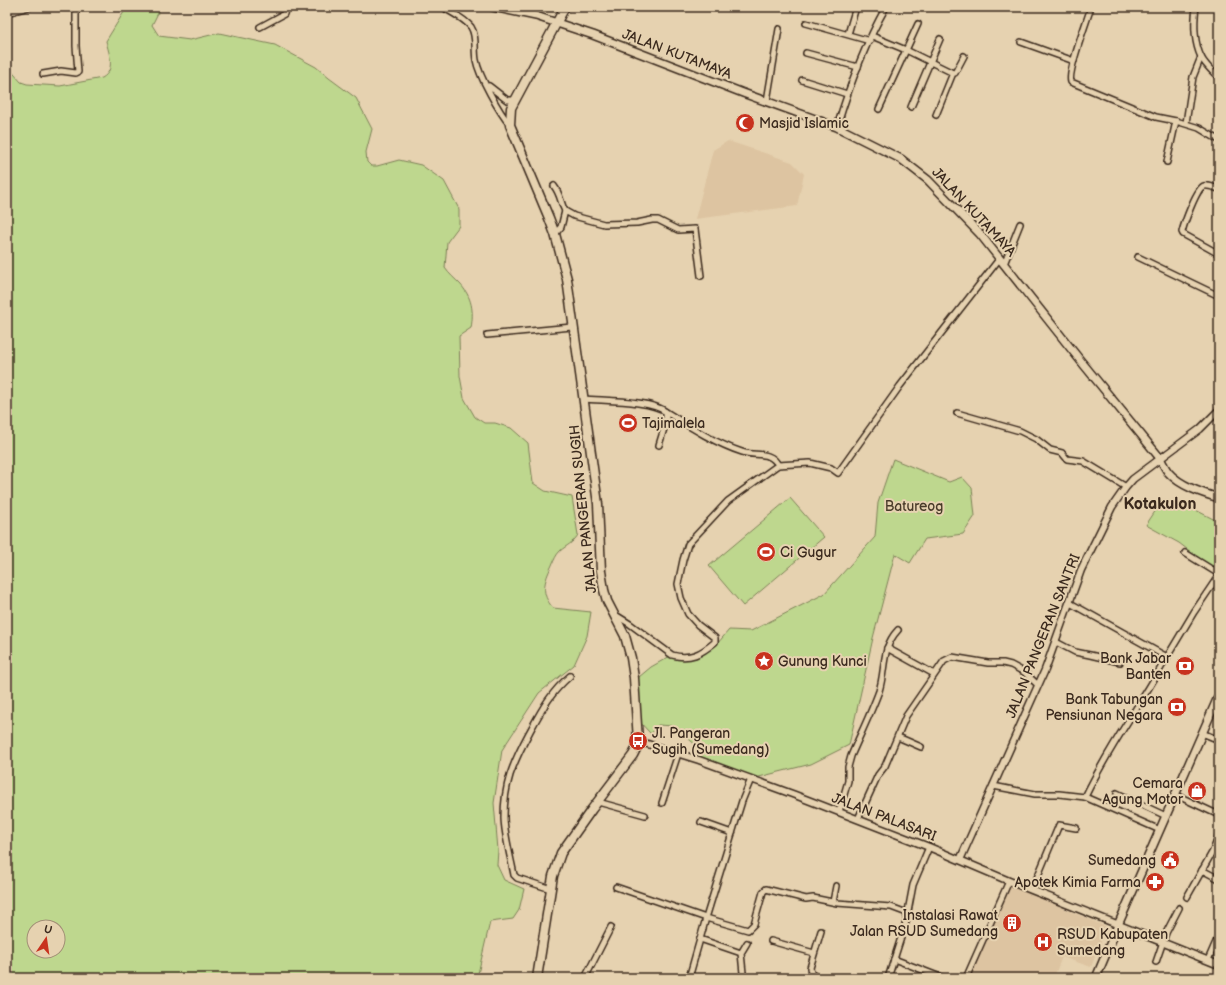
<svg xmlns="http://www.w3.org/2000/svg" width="1226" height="985" viewBox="0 0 1226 985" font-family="'Balsamiq Sans',sans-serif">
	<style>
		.built { fill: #ddc4a1 }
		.green { fill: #bed78e; stroke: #7c8056; fill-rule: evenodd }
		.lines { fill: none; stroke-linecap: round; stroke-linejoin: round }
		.minor-casing { stroke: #3b2a1e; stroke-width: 8 }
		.tertiary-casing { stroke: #3b2a1e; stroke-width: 9 }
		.secondary-casing { stroke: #3b2a1e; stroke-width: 10 }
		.trunk-casing { stroke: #3b2a1e; stroke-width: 11 }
		.minor { stroke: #e6d2b0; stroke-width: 5 }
		.tertiary { stroke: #e6d2b0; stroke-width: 6 }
		.secondary { stroke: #e6d2b0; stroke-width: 7 }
		.trunk { stroke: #e6d2b0; stroke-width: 8 }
		.labels { text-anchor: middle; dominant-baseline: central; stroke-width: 4; stroke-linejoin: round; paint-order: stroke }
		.street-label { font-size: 14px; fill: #3b2a1e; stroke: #e6d2b0 }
		.poi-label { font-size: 14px; fill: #3b2a1e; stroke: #e6d2b0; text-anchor: start }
		.park-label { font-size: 14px; fill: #483b29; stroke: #e6d2b0 }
		.quarter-label { font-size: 16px; font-weight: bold; fill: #3b2a1e; stroke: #e6d2b0 }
	</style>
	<rect width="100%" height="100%" fill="#e6d2b0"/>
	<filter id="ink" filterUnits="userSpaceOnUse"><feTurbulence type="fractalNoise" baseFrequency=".025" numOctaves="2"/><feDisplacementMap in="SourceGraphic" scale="8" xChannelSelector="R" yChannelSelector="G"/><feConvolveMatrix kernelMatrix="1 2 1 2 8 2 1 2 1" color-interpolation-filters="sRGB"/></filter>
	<g filter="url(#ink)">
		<g class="built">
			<polygon points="728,141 792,162 804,174 797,206 695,219 713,150"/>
			<polygon points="1009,885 1107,927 1091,967 1062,957 1054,977 1056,978 968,978"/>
		</g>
		<g class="green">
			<path d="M127 7H161L152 25 159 36 190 40 219 33 275 45 316 67 329 78 356 98 372 129 366 152 367 162 371 166H377L399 160 421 165 444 181 459 209V226L447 242 445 268C449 274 455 279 460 284 472 297 474 311 471 328L459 336 460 376 464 398 475 417 484 423H495L511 428 528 443 533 483 545 491 572 497 578 535C572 544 567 545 560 551 556 555 554 560 552 565 544 582 540 593 553 608L591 612 587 636 574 665 539 693 502 750 494 803 498 850 497 865 504 880 524 889 519 910 513 919 490 922 477 978H7V66L21 82 27 84 60 86 102 78C116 70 109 54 106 41ZM34 927H58V951H34Z"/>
			<polygon points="893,459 949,482 962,477 972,488 975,516 963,534 925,539 910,563 895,554 873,638 849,745 811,764 751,779 699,760 698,747 674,726 658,725 651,734 635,717 633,682 651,667 672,655 700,652 717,644 729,630 751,631 824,594 875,537 878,503"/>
			<polygon points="790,498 824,537 743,606 709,566"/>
			<polygon points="1180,502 1219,522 1219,558 1213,569 1179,543 1146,525 1158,507"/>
		</g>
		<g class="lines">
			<g class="minor-casing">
				<g id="minor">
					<path d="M446 7V9C454 14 465 19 471 27 477 36 474 49 476 60 479 76 499 112 510 125"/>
					<path d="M1091 7C1087 21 1067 72 1071 82L1156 117 1176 121"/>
					<path d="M1196 7C1194 22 1194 42 1201 57 1205 65 1213 72 1219 78"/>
					<polyline points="7,13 29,7"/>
					<polyline points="806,23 870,41"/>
					<polyline points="260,27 284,14 286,7"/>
					<polyline points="848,34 856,7"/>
					<polyline points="872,36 906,50 953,73 955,73 964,56"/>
					<polyline points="1021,42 1074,61"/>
					<polyline points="806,53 858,67"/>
					<polyline points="43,74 61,71 76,73 78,72 76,46 76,7"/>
					<polyline points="802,80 847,94"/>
					<polyline points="489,86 507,100 515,100"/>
					<polyline points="767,101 779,29"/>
					<polyline points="911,107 940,39"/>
					<polyline points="879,109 918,24"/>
					<polyline points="936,115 953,73"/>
					<polyline points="1186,123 1193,77 1201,57"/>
					<path d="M837 127C849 87 865 44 886 7"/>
					<polyline points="1167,162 1176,121 1199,128 1219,140"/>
					<path d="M554 186C561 195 560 202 565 211"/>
					<path d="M1219 189C1215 188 1208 185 1204 186 1197 187 1184 224 1182 232L1183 234 1219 254"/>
					<polyline points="555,234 561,227 565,211 574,216 604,224 637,223 652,220 658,220 678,230 695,229 701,276"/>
					<polyline points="1138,257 1219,296"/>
					<polyline points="1004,264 1020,224"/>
					<polyline points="487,335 572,327"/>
					<path d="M584 399C603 401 652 400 666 412V422L659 445"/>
					<path d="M666 412C690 427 715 443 742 452 755 457 770 450 778 465"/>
					<polyline points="957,413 1020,431 1036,439 1050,450 1062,453 1067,459 1083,461 1126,487"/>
					<polyline points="1185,553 1219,574"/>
					<polyline points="1070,603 1167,657 1194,612 1219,575"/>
					<path d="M614 614 630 624 672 655C690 660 701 654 715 642V638L698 625 688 614 681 598 678 584 683 560 688 544 728 501 778 465 810 463 831 468 838 473 900 386 1000 258"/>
					<polyline points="1056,642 1075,652 1090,655 1120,662"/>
					<polyline points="887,648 934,674"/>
					<polyline points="1202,733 1219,740"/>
					<polyline points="898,737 921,747"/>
					<polyline points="993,786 1035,794 1059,794 1085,797"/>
					<polyline points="1117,793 1166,816"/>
					<polyline points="1176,795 1219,815"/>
					<polyline points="598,802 645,815"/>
					<polyline points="662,803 678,754"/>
					<path d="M839 812 848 781V767L851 756C860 735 871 713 879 691 886 669 881 648 898 630"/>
					<polyline points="858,819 878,775 885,766 906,716 944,661 952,657 988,663 1003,663 1011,665 1024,672 1038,685"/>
					<polyline points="701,822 732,833"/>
					<path d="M1160 830 1085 797C1108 748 1141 704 1167 657"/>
					<polyline points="1202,870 1219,879"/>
					<polyline points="616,887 706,918 748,930 754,924 763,892 766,889 806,899 813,898 837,903 891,907 907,913"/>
					<path d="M551 889 517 878 514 875C511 859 504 833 504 817 504 803 506 788 510 775 515 760 522 746 529 733 541 711 550 693 570 676"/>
					<polyline points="1032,890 1059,825 1076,828"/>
					<polyline points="1187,897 1213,851 1219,835"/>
					<polyline points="833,902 836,886"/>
					<polyline points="700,939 741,953 743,973"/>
					<polyline points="771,941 814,953"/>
					<polyline points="741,953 747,943"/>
					<polyline points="894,959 943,978"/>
					<polyline points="1208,960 1219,935"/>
					<polyline points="1156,962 1166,933 1179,908"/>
					<polyline points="585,978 611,927"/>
					<polyline points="689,978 706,918 742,801 751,779"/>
					<polyline points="819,978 811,973 810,968 821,931"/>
					<polyline points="888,978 906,922 913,885 929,847"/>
					<polyline points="966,978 1009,881"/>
				</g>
			</g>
			<g class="tertiary-casing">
				<g id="tertiary">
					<polyline points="638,741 699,760 795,795 929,847 1009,881 1219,965"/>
					<polyline points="960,860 1045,670 1081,570 1112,507 1126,487 1133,479 1200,429 1219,410"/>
				</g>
			</g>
			<g class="secondary-casing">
				<g id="secondary">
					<path d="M493 7 536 16 593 35 743 93 837 127 901 159 928 180 980 234 1080 360 1160 458C1162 462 1165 468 1168 472 1180 486 1202 493 1219 498"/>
					<polyline points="1096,978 1118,925 1219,695"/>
				</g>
			</g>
			<g class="trunk-casing">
				<polyline id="trunk" points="537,978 553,876 561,853 592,809 633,755 636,749 638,741 634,678 631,658 625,636 607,601 604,590 601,571 598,504 567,279 555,234 549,218 510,125 511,108 565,7"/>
			</g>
			<use href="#minor" class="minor"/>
			<use href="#tertiary" class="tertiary"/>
			<use href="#secondary" class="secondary"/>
			<use href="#trunk" class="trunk"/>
		</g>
	</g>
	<defs>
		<g id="mosque-disc" transform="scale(1)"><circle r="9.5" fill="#c8321e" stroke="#e6d2b0"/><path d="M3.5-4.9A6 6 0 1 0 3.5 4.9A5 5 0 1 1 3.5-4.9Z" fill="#fff"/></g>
		<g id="stadium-disc" transform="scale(1)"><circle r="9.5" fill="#c8321e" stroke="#e6d2b0"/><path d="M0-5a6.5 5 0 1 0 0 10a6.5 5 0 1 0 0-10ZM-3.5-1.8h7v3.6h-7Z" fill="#fff"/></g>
		<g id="sight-disc" transform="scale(1)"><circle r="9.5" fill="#c8321e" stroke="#e6d2b0"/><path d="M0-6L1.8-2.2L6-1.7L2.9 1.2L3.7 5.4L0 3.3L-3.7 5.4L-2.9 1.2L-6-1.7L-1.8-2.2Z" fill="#fff"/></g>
		<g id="bank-disc" transform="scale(1)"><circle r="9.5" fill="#c8321e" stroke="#e6d2b0"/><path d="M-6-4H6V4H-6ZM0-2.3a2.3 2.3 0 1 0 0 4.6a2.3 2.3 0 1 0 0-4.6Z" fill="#fff"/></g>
		<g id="bus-disc" transform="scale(1)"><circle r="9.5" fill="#c8321e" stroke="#e6d2b0"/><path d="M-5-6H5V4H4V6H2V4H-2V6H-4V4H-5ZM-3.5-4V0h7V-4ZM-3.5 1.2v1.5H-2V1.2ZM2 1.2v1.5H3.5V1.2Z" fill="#fff"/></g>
		<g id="shop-disc" transform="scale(1)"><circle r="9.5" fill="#c8321e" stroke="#e6d2b0"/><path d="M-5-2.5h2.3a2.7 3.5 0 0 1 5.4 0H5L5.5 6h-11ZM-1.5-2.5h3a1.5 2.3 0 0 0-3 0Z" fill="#fff"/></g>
		<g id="civic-disc" transform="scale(1)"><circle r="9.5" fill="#c8321e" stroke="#e6d2b0"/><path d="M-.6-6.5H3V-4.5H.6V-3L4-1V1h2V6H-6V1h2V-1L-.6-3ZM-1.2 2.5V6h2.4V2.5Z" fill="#fff"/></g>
		<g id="pharmacy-disc" transform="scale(1)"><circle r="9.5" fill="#c8321e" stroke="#e6d2b0"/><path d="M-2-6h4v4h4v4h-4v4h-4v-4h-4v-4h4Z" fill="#fff"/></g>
		<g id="building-disc" transform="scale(1)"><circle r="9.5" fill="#c8321e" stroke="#e6d2b0"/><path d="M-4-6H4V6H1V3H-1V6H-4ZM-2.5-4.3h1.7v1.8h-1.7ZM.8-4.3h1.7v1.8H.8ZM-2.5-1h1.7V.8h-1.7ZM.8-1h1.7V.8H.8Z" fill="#fff"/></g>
		<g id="hospital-disc" transform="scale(1)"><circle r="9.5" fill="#c8321e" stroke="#e6d2b0"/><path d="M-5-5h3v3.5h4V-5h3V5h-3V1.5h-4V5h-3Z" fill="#fff"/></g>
	</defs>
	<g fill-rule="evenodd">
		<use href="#mosque-disc" x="745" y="123"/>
		<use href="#stadium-disc" x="628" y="423"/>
		<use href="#stadium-disc" x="766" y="552"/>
		<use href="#sight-disc" x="764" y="661"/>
		<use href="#bank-disc" x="1185" y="666"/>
		<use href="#bank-disc" x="1177" y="707"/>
		<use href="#bus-disc" x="638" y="741"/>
		<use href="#shop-disc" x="1197" y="791"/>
		<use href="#civic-disc" x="1170" y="860"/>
		<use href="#pharmacy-disc" x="1155" y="882"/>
		<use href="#building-disc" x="1012" y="923"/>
		<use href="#hospital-disc" x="1043" y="942"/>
	</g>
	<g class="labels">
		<g class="street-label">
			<text transform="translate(677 54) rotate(21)">JALAN KUTAMAYA</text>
			<text transform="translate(974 212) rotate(47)">JALAN KUTAMAYA</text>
			<text transform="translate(583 509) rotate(-96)">JALAN PANGERAN SUGIH</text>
			<text transform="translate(1043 636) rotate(-68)">JALAN PANGERAN SANTRI</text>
			<text transform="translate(884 817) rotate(21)">JALAN PALASARI</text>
		</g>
		<g class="poi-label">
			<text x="759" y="123">Masjid Islamic</text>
			<text x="642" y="423">Tajimalela</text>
			<text x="780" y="552">Ci Gugur</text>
			<text x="1171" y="658" text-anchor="end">Bank Jabar<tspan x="1171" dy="16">Banten</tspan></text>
			<text x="778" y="661">Gunung Kunci</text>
			<text x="1163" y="699" text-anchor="end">Bank Tabungan<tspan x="1163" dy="16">Pensiunan Negara</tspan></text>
			<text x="652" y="733">Jl. Pangeran<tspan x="652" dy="16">Sugih (Sumedang)</tspan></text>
			<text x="1183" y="783" text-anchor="end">Cemara<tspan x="1183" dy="16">Agung Motor</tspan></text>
			<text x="1156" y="860" text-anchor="end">Sumedang</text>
			<text x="1141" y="882" text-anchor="end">Apotek Kimia Farma</text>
			<text x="998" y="915" text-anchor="end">Instalasi Rawat<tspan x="998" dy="16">Jalan RSUD Sumedang</tspan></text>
			<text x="1057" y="934">RSUD Kabupaten<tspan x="1057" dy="16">Sumedang</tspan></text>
		</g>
		<g class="park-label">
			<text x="914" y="506">Batureog</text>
		</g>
		<g class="quarter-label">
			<text x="1160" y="504">Kotakulon</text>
		</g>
	</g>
	<rect width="1226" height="985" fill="none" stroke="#e6d2b0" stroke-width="24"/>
	<rect x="12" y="12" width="1202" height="961" fill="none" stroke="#3b2a1e" stroke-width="1.5" filter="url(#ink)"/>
	<g transform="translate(46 939) rotate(13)"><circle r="19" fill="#e6d2b0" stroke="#a28f76"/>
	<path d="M0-3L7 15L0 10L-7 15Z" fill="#c8321e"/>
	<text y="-6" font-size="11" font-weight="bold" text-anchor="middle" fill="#3b2a1e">U</text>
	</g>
</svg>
